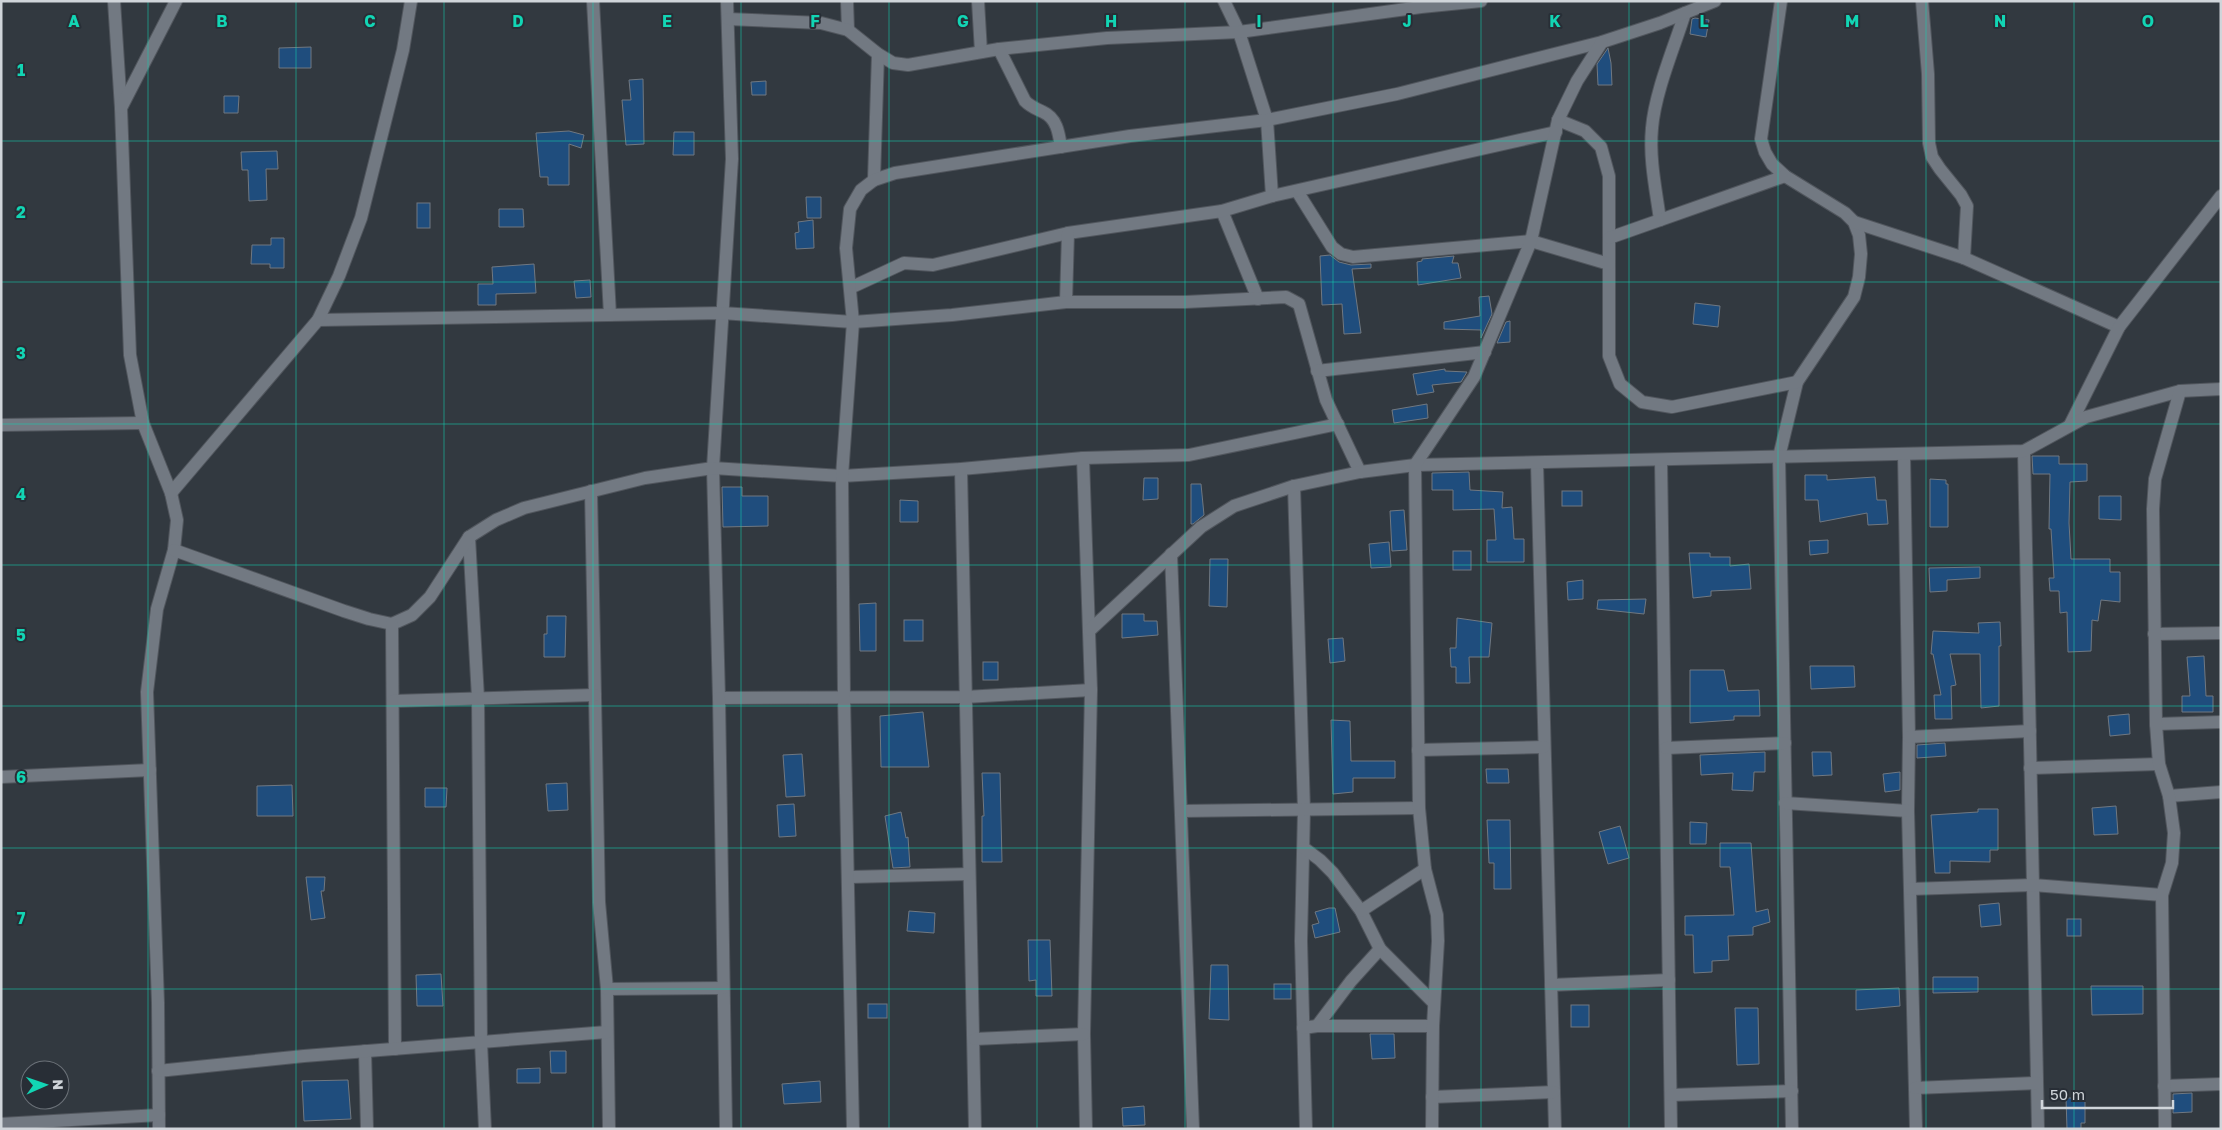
<svg xmlns="http://www.w3.org/2000/svg" width="2222" height="1130" viewBox="0 0 2222 1130" font-family="'Golos Text',sans-serif">
	<style>
		.building { fill: #1f4d7d; stroke: #707881 }
		.lines { fill: none; stroke-linecap: round; stroke-linejoin: round }
		.minor-casing { stroke: #51565d; stroke-width: 14 }
		.minor { stroke: #727982; stroke-width: 12 }
		.grid { fill: none; stroke: #12d5b4; stroke-width: 1; stroke-opacity: 0.55 }
		.grid-label { font-size: 16px; text-anchor: middle; font-weight: bold; fill: #12d5b4; stroke: #282e36; stroke-width: 4; stroke-linejoin: round; paint-order: stroke }
	</style>
	<rect width="100%" height="100%" fill="#323940"/>
	<g class="building">
		<polygon points="1695,18 1709,20 1706,37 1690,34 1692,19"/>
		<polygon points="311,47 311,68 279,68 279,48"/>
		<polygon points="1608,48 1611,63 1612,85 1598,85 1597,64"/>
		<polygon points="643,79 644,144 626,145 622,100 631,100 629,80"/>
		<polygon points="766,81 766,95 752,95 751,82"/>
		<polygon points="224,96 239,96 238,113 224,113"/>
		<polygon points="569,131 584,135 581,148 569,144 569,185 548,185 548,177 540,177 536,133"/>
		<polygon points="674,132 694,132 694,155 673,155"/>
		<polygon points="277,151 278,169 266,169 267,200 249,201 248,170 242,170 241,152"/>
		<polygon points="806,197 821,197 821,218 807,218"/>
		<rect x="417" y="203" width="13" height="25"/>
		<polygon points="499,209 523,209 524,227 499,227"/>
		<polygon points="813,220 814,248 796,249 795,233 799,232 798,222"/>
		<polygon points="271,238 284,238 284,268 270,268 270,264 251,264 252,245 271,245"/>
		<polygon points="1330,255 1339,262 1351,265 1371,264 1371,268 1352,269 1361,333 1344,334 1342,304 1322,305 1320,256"/>
		<polygon points="1454,256 1452,263 1458,263 1461,278 1418,285 1417,262 1422,261 1422,259"/>
		<polygon points="534,264 536,293 496,294 496,305 478,305 478,284 493,284 492,267"/>
		<polygon points="590,280 591,297 576,298 574,281"/>
		<polygon points="1489,296 1492,314 1481,338 1481,330 1444,329 1444,322 1480,316 1479,297"/>
		<polygon points="1695,303 1720,306 1718,327 1693,324"/>
		<polygon points="1510,321 1510,342 1497,343 1506,322"/>
		<polygon points="1445,369 1445,371 1467,372 1461,382 1432,385 1434,392 1417,395 1413,374"/>
		<polygon points="1427,404 1428,418 1394,423 1392,410"/>
		<polygon points="2032,456 2059,456 2059,464 2087,464 2087,481 2070,482 2069,523 2071,559 2110,559 2110,572 2120,572 2120,602 2101,600 2098,621 2092,620 2091,651 2068,652 2067,612 2060,613 2059,591 2050,591 2049,578 2054,578 2051,529 2049,529 2050,474 2033,474"/>
		<polygon points="1469,472 1470,490 1503,492 1502,508 1512,507 1514,539 1524,539 1524,562 1487,562 1487,540 1496,540 1494,509 1453,510 1453,490 1432,490 1432,473"/>
		<polygon points="1805,475 1827,475 1827,480 1875,477 1877,500 1886,500 1888,524 1868,525 1867,513 1820,522 1818,500 1805,500"/>
		<polygon points="1144,478 1158,478 1158,499 1143,500"/>
		<polygon points="1930,479 1946,480 1946,484 1948,484 1948,527 1930,527"/>
		<polygon points="1191,484 1201,484 1204,515 1193,524 1191,524"/>
		<polygon points="722,487 742,487 742,496 768,496 768,526 723,527"/>
		<rect x="1562" y="491" width="20" height="15"/>
		<polygon points="2099,496 2121,496 2121,520 2099,519"/>
		<polygon points="900,500 918,501 918,522 900,522"/>
		<polygon points="1404,510 1407,550 1392,551 1390,511"/>
		<polygon points="1828,540 1828,553 1810,555 1809,541"/>
		<polygon points="1389,542 1391,567 1371,568 1369,544"/>
		<rect x="1453" y="551" width="18" height="19"/>
		<polygon points="1689,553 1710,553 1710,557 1730,557 1730,566 1749,564 1751,589 1711,591 1711,596 1693,598"/>
		<polygon points="1210,559 1228,559 1227,607 1209,606"/>
		<polygon points="1980,567 1980,578 1947,580 1947,591 1930,592 1929,568"/>
		<polygon points="1583,580 1583,599 1568,600 1567,582"/>
		<polygon points="1646,599 1644,614 1597,609 1598,600"/>
		<polygon points="876,603 876,651 860,651 859,604"/>
		<polygon points="1122,614 1144,614 1144,621 1157,621 1158,635 1122,638"/>
		<polygon points="547,616 566,616 565,657 544,657 544,634 547,634"/>
		<polygon points="1457,618 1492,623 1489,657 1469,657 1470,683 1456,683 1456,667 1451,667 1450,648 1456,648"/>
		<rect x="904" y="620" width="19" height="21"/>
		<polygon points="2000,622 2001,646 1999,646 1999,706 1981,708 1980,654 1950,654 1956,685 1951,686 1952,719 1935,719 1934,695 1941,695 1933,654 1931,654 1933,631 1979,633 1978,623"/>
		<polygon points="1343,638 1345,661 1330,663 1328,639"/>
		<polygon points="2204,656 2206,696 2213,696 2213,712 2182,712 2182,696 2190,696 2187,657"/>
		<rect x="983" y="662" width="15" height="18"/>
		<polygon points="1810,666 1854,666 1855,687 1811,689"/>
		<polygon points="1690,670 1724,670 1728,691 1759,690 1760,716 1734,716 1734,720 1690,723"/>
		<polygon points="923,712 929,767 881,767 880,716"/>
		<polygon points="2129,714 2130,734 2110,736 2108,716"/>
		<polygon points="1331,720 1350,721 1351,761 1395,761 1395,778 1353,778 1353,792 1333,794"/>
		<polygon points="1945,743 1946,756 1917,758 1917,745"/>
		<polygon points="1765,752 1765,772 1754,772 1753,791 1732,790 1733,773 1701,775 1700,755"/>
		<polygon points="1812,752 1831,752 1832,775 1813,776"/>
		<polygon points="802,754 805,796 786,797 783,755"/>
		<polygon points="1486,769 1508,769 1509,783 1487,783"/>
		<polygon points="1900,772 1900,790 1885,792 1883,774"/>
		<polygon points="982,773 1000,773 1002,862 982,862 982,816 984,816"/>
		<polygon points="567,783 568,810 548,811 546,784"/>
		<polygon points="292,785 293,816 257,816 257,786"/>
		<polygon points="425,788 447,788 446,807 425,807"/>
		<polygon points="794,804 796,836 779,837 777,805"/>
		<polygon points="2116,806 2118,834 2094,835 2092,808"/>
		<polygon points="1978,809 1998,809 1998,850 1990,850 1990,862 1950,861 1950,873 1935,873 1931,815 1978,812"/>
		<polygon points="901,812 906,838 908,837 910,867 893,868 885,816"/>
		<polygon points="1487,820 1510,820 1511,889 1494,889 1494,863 1489,863"/>
		<polygon points="1690,822 1707,823 1706,844 1690,844"/>
		<polygon points="1620,826 1629,858 1608,864 1599,832"/>
		<polygon points="1720,843 1751,843 1756,912 1768,909 1770,922 1753,927 1753,935 1728,936 1729,960 1712,961 1712,972 1694,973 1693,935 1685,935 1685,916 1734,915 1730,867 1720,867"/>
		<polygon points="306,877 325,877 324,891 321,891 325,918 311,920"/>
		<polygon points="1999,903 2001,925 1981,927 1979,905"/>
		<polygon points="1329,908 1335,908 1340,932 1315,938 1312,925 1319,923 1315,912"/>
		<polygon points="909,911 935,913 934,933 907,931"/>
		<rect x="2067" y="919" width="14" height="17"/>
		<polygon points="1028,940 1050,940 1052,996 1036,996 1036,980 1029,981"/>
		<polygon points="1211,965 1228,965 1229,1020 1209,1019"/>
		<polygon points="441,974 443,1006 417,1006 416,975"/>
		<polygon points="1933,977 1978,977 1978,992 1933,993"/>
		<rect x="1274" y="984" width="17" height="15"/>
		<polygon points="2091,986 2143,986 2143,1014 2092,1015"/>
		<polygon points="1899,988 1900,1006 1856,1010 1856,990"/>
		<rect x="868" y="1004" width="19" height="14"/>
		<rect x="1571" y="1005" width="18" height="22"/>
		<polygon points="1735,1008 1758,1008 1759,1064 1737,1065"/>
		<polygon points="1370,1034 1394,1034 1395,1058 1372,1059"/>
		<polygon points="550,1051 566,1051 566,1073 551,1073"/>
		<polygon points="540,1068 540,1083 517,1083 517,1069"/>
		<polygon points="348,1080 351,1119 304,1121 302,1081"/>
		<polygon points="820,1081 821,1102 784,1104 782,1084"/>
		<polygon points="2192,1093 2192,1112 2173,1113 2173,1094"/>
		<polygon points="2066,1098 2085,1098 2085,1123 2081,1123 2081,1129 2067,1129"/>
		<polygon points="1144,1106 1145,1125 1123,1126 1122,1108"/>
	</g>
	<g class="lines">
		<g class="minor-casing">
			<g id="minor">
				<polyline points="114,1 121,108 130,355 143,423 171,493 177,520 174,550 157,609 147,692 158,1003 159,1129"/>
				<polyline points="593,1 610,315"/>
				<polyline points="727,1 732,159 713,468 719,698 965,697 1091,690"/>
				<polyline points="847,1 848,30"/>
				<polyline points="978,1 981,52"/>
				<polyline points="1224,1 1239,32 1267,120 1272,196"/>
				<polyline points="1781,1 1761,139 1765,152 1772,164 1785,176 1845,213 1854,222 1859,235 1861,254 1859,277 1854,297 1797,382 1779,457 1792,1129"/>
				<polyline points="1922,1 1928,74 1929,143 1932,157 1940,169 1961,195 1967,206 1964,258"/>
				<polyline points="728,19 821,23 848,30 878,54 893,63 908,65 999,49 1107,38 1239,32 1421,7 1481,1"/>
				<path d="M999 49 1025 101C1031 107 1035 108 1043 112 1057 118 1059 134 1061 147"/>
				<polyline points="121,108 176,1"/>
				<polyline points="1558,120 1585,131 1601,147 1609,176 1609,356 1620,384 1642,402 1672,407 1797,382"/>
				<polyline points="874,180 878,54"/>
				<polyline points="1297,191 1332,247 1341,254 1353,257 1531,241 1609,264"/>
				<polyline points="1222,211 1258,299"/>
				<path d="M1660 220C1656 190 1649 159 1652 128 1655 92 1674 48 1685 13"/>
				<polyline points="1854,222 1964,258 2119,327"/>
				<polyline points="1609,238 1785,176"/>
				<polyline points="850,288 904,263 933,265 1068,233 1222,211 1272,196 1556,132"/>
				<polyline points="1066,302 1068,233"/>
				<polyline points="318,320 722,313 853,322 952,315 1066,302 1185,302 1286,297 1299,304 1326,400 1360,472"/>
				<polyline points="1317,371 1485,352"/>
				<polyline points="1,425 143,423"/>
				<polyline points="2070,425 2119,327 2221,196"/>
				<polyline points="2024,451 2038,1129"/>
				<polyline points="1904,454 1909,737 1908,811 1916,1129"/>
				<polyline points="1083,458 1091,690 1084,1034 1086,1129"/>
				<polyline points="1661,460 1671,1129"/>
				<polyline points="1537,463 1555,1129"/>
				<polyline points="961,469 975,1129"/>
				<polyline points="1294,486 1304,810 1301,941 1306,1129"/>
				<polyline points="591,491 599,902 607,989 609,1129"/>
				<polyline points="171,493 318,320 339,276 361,218 403,50 411,1"/>
				<polyline points="469,537 478,698 481,1042 485,1129"/>
				<polyline points="174,550 344,611 369,619 392,624 412,615 430,597 469,537 496,520 524,508 645,478 713,468 842,476 961,469 1083,458 1189,455 1338,424"/>
				<polyline points="1171,554 1193,1129"/>
				<polyline points="392,624 395,1049"/>
				<polyline points="1090,630 1201,527 1234,506 1294,486 1360,472 1415,465 2024,451 2086,417 2180,391 2221,389"/>
				<polyline points="2154,634 2221,633"/>
				<polyline points="719,698 726,1129"/>
				<polyline points="393,701 595,695"/>
				<polyline points="2156,724 2221,722"/>
				<polyline points="1909,737 2030,731"/>
				<polyline points="1666,748 1785,743"/>
				<polyline points="1418,750 1544,747"/>
				<polyline points="2030,768 2159,764"/>
				<polyline points="1,777 150,770"/>
				<polyline points="2169,796 2221,792"/>
				<polyline points="1785,803 1908,811"/>
				<polyline points="1181,811 1419,808"/>
				<polyline points="1304,848 1320,860 1333,873 1361,911 1380,949 1433,1002"/>
				<polyline points="849,877 969,874"/>
				<polyline points="1910,889 2033,885 2162,895"/>
				<polyline points="1361,911 1425,869"/>
				<polyline points="1551,985 1669,980"/>
				<polyline points="607,989 723,988"/>
				<polyline points="1317,1026 1351,981 1380,949"/>
				<polyline points="1303,1028 1317,1026 1433,1026"/>
				<polyline points="975,1039 1084,1034"/>
				<polyline points="365,1051 367,1129"/>
				<polyline points="158,1071 304,1056 607,1032"/>
				<polyline points="2164,1086 2221,1084"/>
				<polyline points="1915,1088 2037,1083"/>
				<polyline points="1671,1095 1792,1091"/>
				<polyline points="1432,1097 1554,1092"/>
				<polyline points="1,1124 159,1115"/>
				<polyline points="853,1129 844,697 842,476 853,322 846,248 850,209 861,190 874,180 895,173 1130,136 1267,120 1397,94 1602,42 1660,23 1715,1"/>
				<polyline points="1432,1129 1433,1026 1438,941 1437,915 1425,869 1419,808 1415,465 1474,377 1531,241 1558,120 1577,81 1602,42"/>
				<polyline points="2165,1129 2162,895 2172,863 2174,833 2169,796 2159,764 2156,724 2153,509 2155,479 2180,391"/>
			</g>
		</g>
		<use href="#minor" class="minor"/>
	</g>
	<path class="grid" d="M148 1V1129M296 1V1129M444 1V1129M593 1V1129M741 1V1129M889 1V1129M1037 1V1129M1185 1V1129M1333 1V1129M1481 1V1129M1629 1V1129M1778 1V1129M1926 1V1129M2074 1V1129M1 141H2221M1 282H2221M1 424H2221M1 565H2221M1 706H2221M1 848H2221M1 989H2221"/>
	<g class="grid-label">
		<text x="74" y="27">A</text>
		<text x="222" y="27">B</text>
		<text x="370" y="27">C</text>
		<text x="518" y="27">D</text>
		<text x="667" y="27">E</text>
		<text x="815" y="27">F</text>
		<text x="963" y="27">G</text>
		<text x="1111" y="27">H</text>
		<text x="1259" y="27">I</text>
		<text x="1407" y="27">J</text>
		<text x="1555" y="27">K</text>
		<text x="1704" y="27">L</text>
		<text x="1852" y="27">M</text>
		<text x="2000" y="27">N</text>
		<text x="2148" y="27">O</text>
		<text x="21" y="76">1</text>
		<text x="21" y="218">2</text>
		<text x="21" y="359">3</text>
		<text x="21" y="500">4</text>
		<text x="21" y="641">5</text>
		<text x="21" y="783">6</text>
		<text x="21" y="924">7</text>
	</g>
	<rect width="2222" height="1130" fill="none" stroke="#d0d5da" stroke-width="5"/>
	<g transform="translate(45 1085) rotate(88)"><circle r="24" fill="#282e36" stroke="#6b7178"/>
	<path d="M0-4L9 19L0 12L-9 19Z" fill="#12d5b4"/>
	<text y="-8" font-size="14" font-weight="bold" text-anchor="middle" fill="#d0d5da">N</text>
	</g>
	<path d="M2042 1100v8h131v-8" fill="none" stroke="#d0d5da" stroke-width="2.5"/>
	<text x="2050" y="1100" font-size="15" fill="#d0d5da" stroke="#282e36" stroke-width="4" paint-order="stroke">50 m</text>
</svg>
